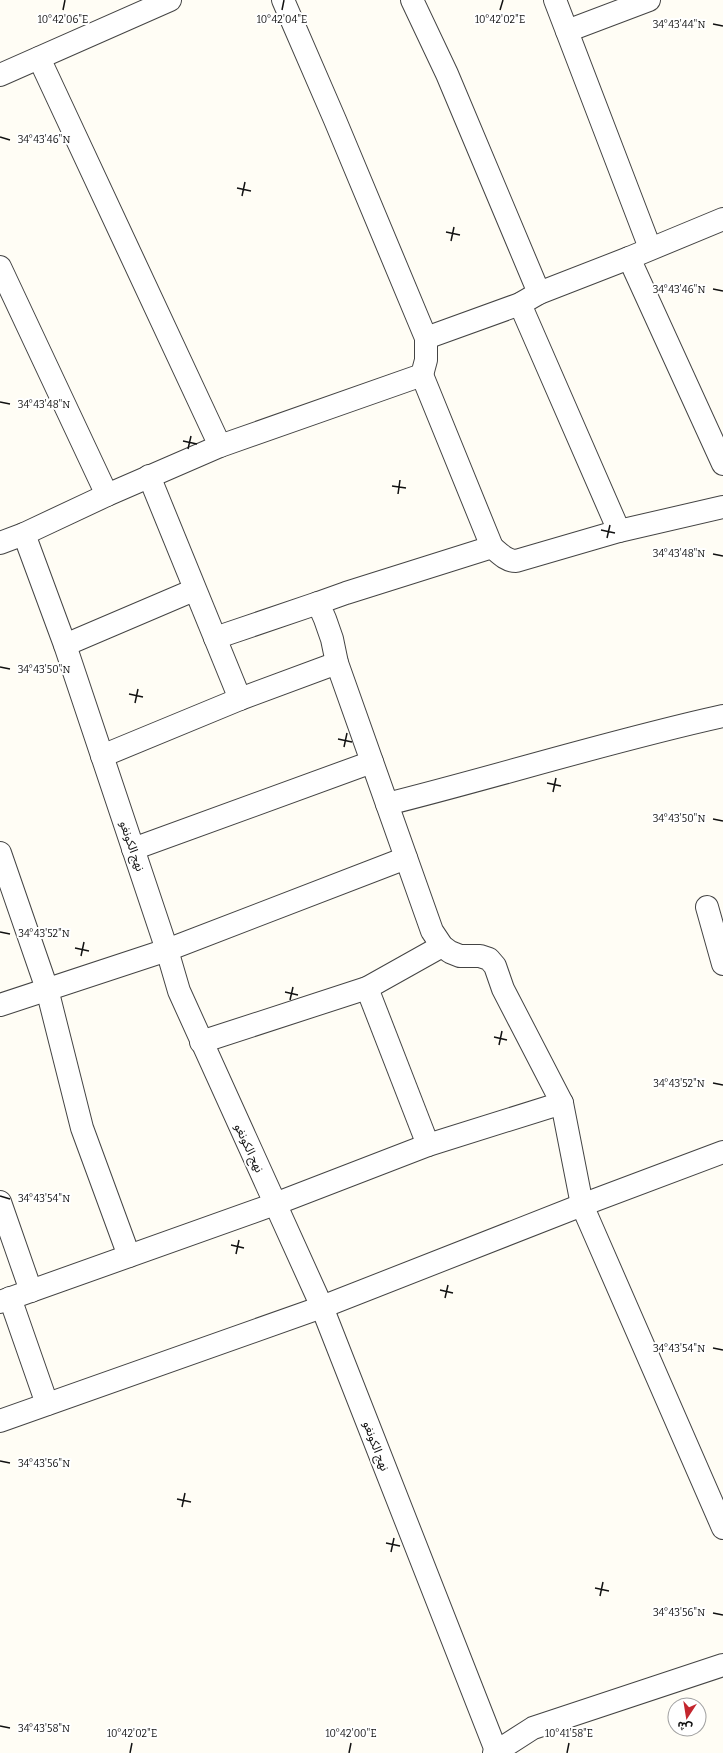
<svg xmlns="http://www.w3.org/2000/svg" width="723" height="1753" viewBox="0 0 723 1753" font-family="Bitter,'Noto Sans Arabic',serif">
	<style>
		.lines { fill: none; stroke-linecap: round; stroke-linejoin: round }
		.minor-casing { stroke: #444; stroke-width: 24 }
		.minor { stroke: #fff; stroke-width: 22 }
		.ticks { fill: none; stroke: #111; stroke-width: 1.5 }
		.labels { text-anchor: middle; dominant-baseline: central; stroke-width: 4; stroke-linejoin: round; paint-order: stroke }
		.street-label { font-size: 12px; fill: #111; stroke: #fff }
		.ticks-label { font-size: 10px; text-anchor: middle; fill: #111; stroke: #fff; stroke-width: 4; stroke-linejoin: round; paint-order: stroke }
	</style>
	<rect width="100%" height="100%" fill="#fffdf5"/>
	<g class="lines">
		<g class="minor-casing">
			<g id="minor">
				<polyline points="412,0 447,74 539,293"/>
				<polyline points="555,0 650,248"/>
				<polyline points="567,31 649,0"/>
				<polyline points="39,58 220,446"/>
				<polyline points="0,75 170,0"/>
				<polyline points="629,258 723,464"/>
				<polyline points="0,267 107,495"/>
				<polyline points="520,304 619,531"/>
				<polyline points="426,338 520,304 539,293 629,258 723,219"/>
				<polyline points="422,375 492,547"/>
				<polyline points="149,476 240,699"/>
				<path d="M723 507 619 531 516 561C506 561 499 553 492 547L346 593 318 603 325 619 332 639 337 663 432 931 442 946 450 952 460 956H480L489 959 495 966 503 989 562 1103 582 1205 723 1528"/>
				<polyline points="24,534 65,645 167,950 179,991 322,1307 497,1753"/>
				<polyline points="0,543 24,534 107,495 220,446 422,375 426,360 426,338 335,120 283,0"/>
				<polyline points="215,638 318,603"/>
				<polyline points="65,645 194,590"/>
				<polyline points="102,756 240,699 337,663"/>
				<path d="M387 804C499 776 610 741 723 716"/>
				<polyline points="133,849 372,762"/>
				<polyline points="0,853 47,989 82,1128 129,1256"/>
				<polyline points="707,907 723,964"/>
				<polyline points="367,988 428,1145"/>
				<polyline points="0,1005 167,950 406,858"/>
				<polyline points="201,1042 367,988 442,946"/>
				<polyline points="0,1202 31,1291"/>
				<polyline points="10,1298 47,1404"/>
				<polyline points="0,1302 275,1204 428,1145 562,1103"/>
				<polyline points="0,1421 322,1307 582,1205 723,1152"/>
				<polyline points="494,1753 533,1728 723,1665"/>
			</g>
		</g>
		<use href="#minor" class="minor"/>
	</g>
	<path class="ticks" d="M63 10 65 0M282 10 284 0M500 10 503 0M713 24 723 26M0 137 10 140M237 188 251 191M242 196 245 182M446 232 460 235M451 241 454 227M713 289 723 291M0 402 10 404M183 441 197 444M188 449 191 436M392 486 406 488M398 494 400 480M601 530 615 533M607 538 610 525M713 554 723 556M0 667 10 669M129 694 143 697M135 703 138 689M338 739 352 742M344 747 347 733M547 783 561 786M553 792 556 778M713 819 723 821M0 932 10 934M75 948 89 951M81 956 84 942M285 992 298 995M290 1000 293 987M494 1037 507 1040M499 1045 502 1031M713 1083 723 1085M0 1196 10 1199M231 1245 244 1248M236 1254 239 1240M440 1290 453 1293M445 1298 448 1285M713 1348 723 1350M0 1461 10 1463M177 1499 191 1502M182 1507 185 1493M386 1543 400 1546M391 1552 394 1538M595 1588 609 1591M600 1596 603 1582M713 1613 723 1615M0 1726 10 1728M130 1753 132 1743M349 1753 351 1743M567 1753 569 1743"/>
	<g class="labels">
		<g class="street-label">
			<text transform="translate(132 846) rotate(71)">نهج الكونغو</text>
			<text transform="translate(249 1148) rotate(65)">نهج الكونغو</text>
			<text transform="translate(376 1446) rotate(69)">نهج الكونغو</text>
		</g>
	</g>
	<g class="ticks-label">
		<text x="63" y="23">10°42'06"E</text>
		<text x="282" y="23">10°42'04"E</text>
		<text x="500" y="23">10°42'02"E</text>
		<text x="679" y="28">34°43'44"N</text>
		<text x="44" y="143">34°43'46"N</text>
		<text x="679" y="293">34°43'46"N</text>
		<text x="44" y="408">34°43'48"N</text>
		<text x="679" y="557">34°43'48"N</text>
		<text x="44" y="673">34°43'50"N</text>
		<text x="679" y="822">34°43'50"N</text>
		<text x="44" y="937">34°43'52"N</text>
		<text x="679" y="1087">34°43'52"N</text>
		<text x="44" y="1202">34°43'54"N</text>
		<text x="679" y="1352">34°43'54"N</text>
		<text x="44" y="1467">34°43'56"N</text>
		<text x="679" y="1616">34°43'56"N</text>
		<text x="44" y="1732">34°43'58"N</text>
		<text x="132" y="1737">10°42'02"E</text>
		<text x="351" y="1737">10°42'00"E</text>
		<text x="569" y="1737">10°41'58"E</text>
	</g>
	<g transform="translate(687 1717) rotate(192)"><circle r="19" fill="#ffffff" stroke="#a0a0a0"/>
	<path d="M0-3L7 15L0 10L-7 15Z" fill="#c4262e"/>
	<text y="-6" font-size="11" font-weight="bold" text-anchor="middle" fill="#111111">ش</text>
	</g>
</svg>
